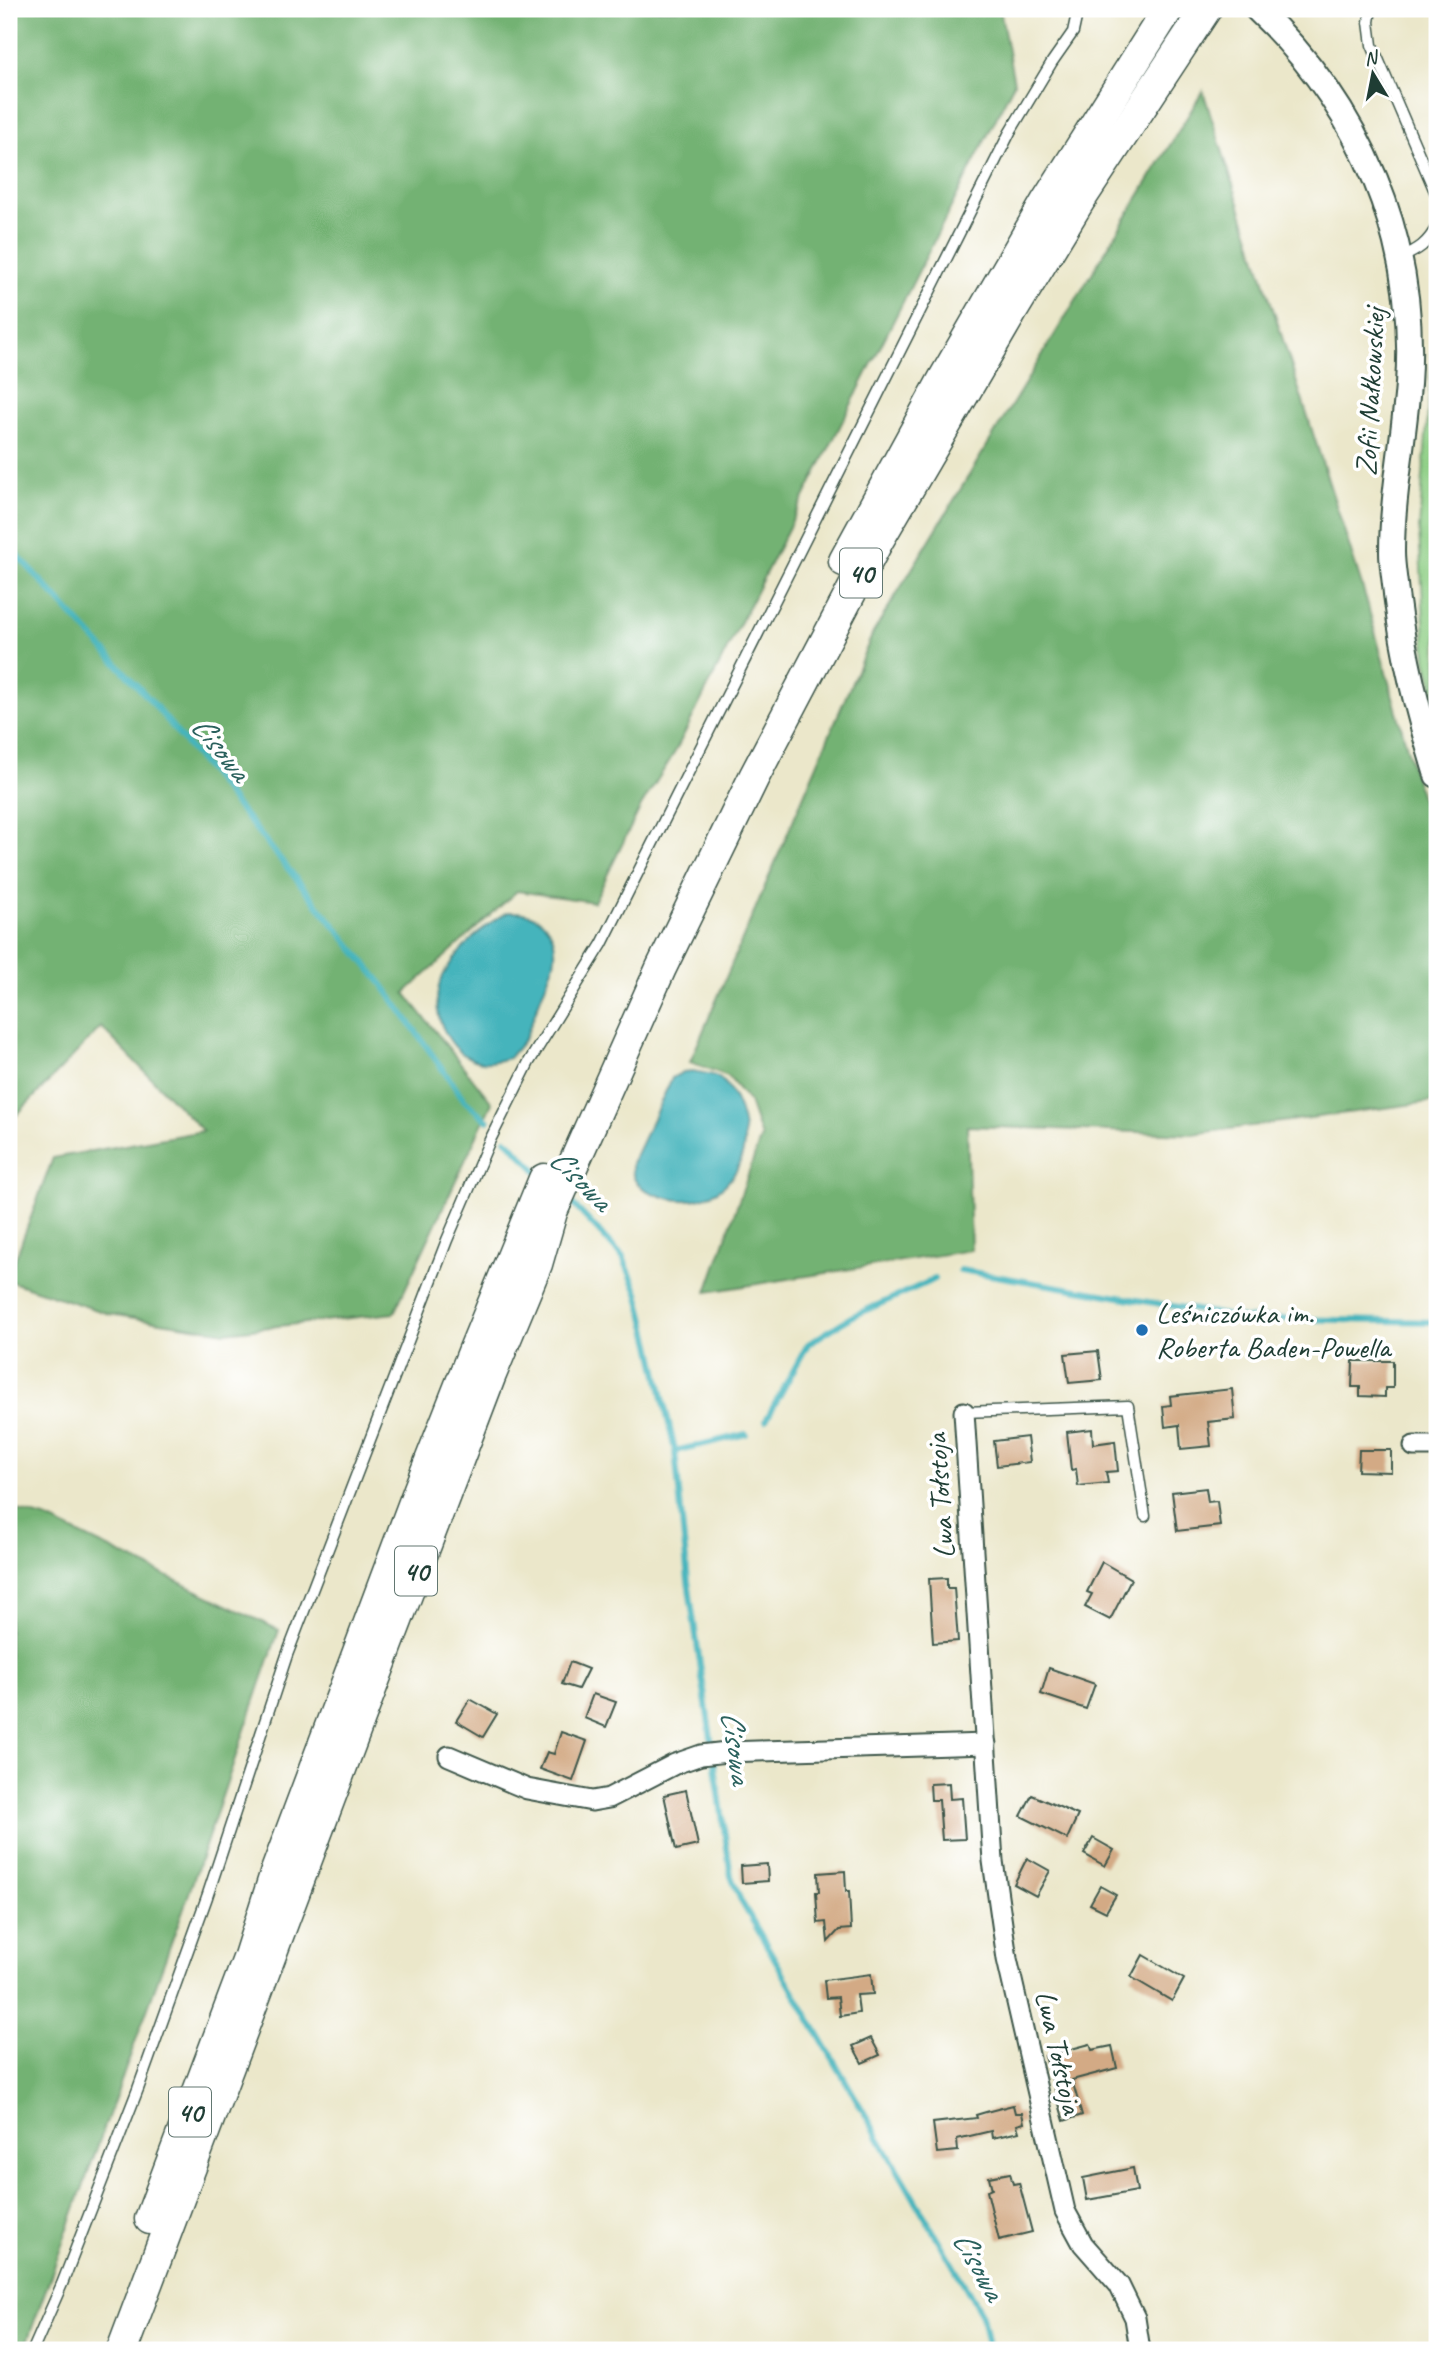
<svg xmlns="http://www.w3.org/2000/svg" width="1446" height="2359" viewBox="0 0 1446 2359" font-family="Caveat,sans-serif">
	<style>
		.green { fill: #8fcf86; stroke: #57865d; stroke-width: 2 }
		.forest { fill: #73b273; stroke: #497854; stroke-width: 2 }
		.water { fill: #44b4bc; stroke: #327878; stroke-width: 2 }
		.lines { fill: none; stroke-linecap: round; stroke-linejoin: round }
		.stream { stroke: #44b4bc; stroke-width: 6 }
		.building { fill: #d3aa85 }
		.service-casing { stroke: #3e564a; stroke-width: 13 }
		.minor-casing { stroke: #3e564a; stroke-width: 23 }
		.tertiary-casing { stroke: #3e564a; stroke-width: 28 }
		.primary-casing { stroke: #3e564a; stroke-width: 33 }
		.service { stroke: #fff; stroke-width: 10 }
		.minor { stroke: #fff; stroke-width: 19 }
		.tertiary { stroke: #fff; stroke-width: 24 }
		.primary { stroke: #fff; stroke-width: 30 }
		.poi-dot { fill: #1f6fb2; stroke: #fff; stroke-width: 2.5 }
		.labels { text-anchor: middle; dominant-baseline: central; stroke-width: 7; stroke-linejoin: round; paint-order: stroke }
		.shield { fill: #fff; stroke: #627771; stroke-width: 2 }
		.shield-label { font-size: 28px; font-weight: bold; fill: #1f3d34 }
		.street-label { font-size: 30px; fill: #1f3d34; stroke: #fff }
		.poi-label { font-size: 30px; fill: #1f3d34; stroke: #fff; text-anchor: start }
		.water-label { font-size: 32px; font-style: italic; fill: #2a615d; stroke: #fff }
	</style>
	<rect width="100%" height="100%" fill="#fff"/>
	<filter id="ink" filterUnits="userSpaceOnUse"><feTurbulence type="fractalNoise" baseFrequency=".0143" numOctaves="2"/><feDisplacementMap in="SourceGraphic" scale="14" xChannelSelector="R" yChannelSelector="G"/><feConvolveMatrix kernelMatrix="1 2 1 2 8 2 1 2 1" color-interpolation-filters="sRGB"/></filter>
	<filter id="wash" filterUnits="userSpaceOnUse"><feTurbulence type="fractalNoise" baseFrequency=".00686" numOctaves="4" result="noise"/><feDisplacementMap in="SourceGraphic" scale="28" xChannelSelector="R" yChannelSelector="G"/><feGaussianBlur stdDeviation="1.57" result="paint"/><feColorMatrix in="noise" values="0 0 0 0 0 0 0 0 0 0 0 0 0 0 0 0 0 1.4 0 .05"/><feComposite in="paint" operator="in"/></filter>
	<g filter="url(#wash)">
		<rect width="100%" height="100%" fill="#ebe7ca"/>
		<polygon class="green" points="1437,293 1437,702 1426,660 1419,529"/>
		<g class="forest">
			<polygon points="9,9 1000,9 1014,83 675,752 641,806 594,902 517,891 405,993 492,1103 394,1313 225,1332 109,1314 9,1281 9,1276 53,1158 203,1131 101,1027 9,1123"/>
			<polygon points="1203,91 1364,592 1437,856 1437,1101 1192,1134 967,1126 971,1250 707,1292 761,1137 749,1102 728,1076 690,1062 873,633"/>
			<polygon points="9,1508 48,1519 279,1630 187,1899 24,2350 9,2350"/>
		</g>
		<g class="water">
			<path d="M509 912C541 911 560 931 554 963L525 1039 509 1058C501 1060 491 1063 482 1062 452 1057 433 1020 438 991 442 964 485 922 509 912Z"/>
			<path d="M693 1071C701 1073 712 1073 719 1078 727 1082 731 1092 735 1099 764 1158 722 1220 655 1194 639 1188 631 1181 632 1163L672 1078 683 1072Z"/>
		</g>
		<g class="lines">
			<g class="stream">
				<polyline points="9,546 152,702 383,985 465,1101 488,1121"/>
				<polyline points="506,1139 539,1173"/>
				<polyline points="568,1199 623,1257 638,1293 651,1344 675,1451 688,1581 731,1876 741,1901 982,2315 989,2350"/>
				<polyline points="960,1270 1243,1318 1437,1322"/>
				<polyline points="766,1420 808,1344 851,1317 935,1279"/>
				<polyline points="675,1451 746,1434"/>
			</g>
		</g>
		<g id="blocks">
			<g class="building">
				<polygon points="1098,1351 1102,1380 1069,1383 1065,1354"/>
				<polygon points="1353,1361 1393,1361 1393,1388 1385,1388 1385,1397 1360,1396 1360,1387 1352,1387"/>
				<polygon points="1232,1389 1235,1419 1208,1422 1211,1446 1181,1449 1179,1425 1165,1427 1163,1406 1171,1405 1170,1396"/>
				<polygon points="1092,1429 1093,1444 1115,1441 1118,1471 1106,1472 1108,1483 1078,1486 1076,1469 1071,1470 1067,1432"/>
				<polygon points="1027,1437 1030,1462 997,1466 994,1441"/>
				<polygon points="1359,1450 1391,1450 1391,1472 1358,1471"/>
				<polygon points="1206,1488 1208,1502 1217,1501 1220,1526 1177,1531 1172,1492"/>
				<polygon points="1102,1562 1131,1579 1110,1620 1085,1607 1092,1594 1087,1592"/>
				<polygon points="947,1578 947,1588 954,1588 958,1641 933,1643 929,1579"/>
				<polygon points="570,1662 588,1669 578,1689 562,1684"/>
				<polygon points="1049,1668 1095,1684 1086,1709 1041,1694"/>
				<polygon points="593,1694 616,1702 606,1727 584,1718"/>
				<polygon points="470,1699 497,1714 483,1737 456,1721"/>
				<polygon points="561,1732 587,1741 573,1781 540,1769 547,1752 554,1754"/>
				<polygon points="949,1783 950,1799 962,1798 965,1839 942,1840 939,1800 931,1800 930,1784"/>
				<polygon points="686,1790 698,1845 676,1850 664,1795"/>
				<polygon points="1032,1795 1078,1815 1067,1839 1021,1816"/>
				<polygon points="1093,1838 1114,1850 1105,1866 1084,1854"/>
				<polygon points="1027,1858 1050,1871 1036,1896 1014,1884"/>
				<polygon points="767,1864 768,1881 742,1883 741,1866"/>
				<polygon points="845,1871 846,1891 849,1891 851,1929 839,1930 828,1942 826,1922 818,1923 816,1892 819,1892 818,1873"/>
				<polygon points="1100,1886 1116,1895 1106,1912 1090,1904"/>
				<polygon points="1143,1955 1184,1979 1172,2001 1131,1977"/>
				<polygon points="871,1974 873,1994 857,1995 859,2013 840,2016 838,1997 826,1998 824,1980"/>
				<polygon points="871,2038 880,2055 862,2063 853,2046"/>
				<polygon points="1090,2044 1092,2050 1112,2046 1117,2068 1072,2080 1082,2115 1064,2121 1045,2056"/>
				<polygon points="1013,2105 1015,2113 1022,2113 1024,2123 1017,2125 1019,2132 992,2138 991,2131 957,2139 958,2151 937,2153 933,2123 977,2118 976,2115 986,2112"/>
				<polygon points="1133,2168 1137,2191 1087,2200 1083,2178"/>
				<polygon points="1010,2173 1013,2184 1019,2183 1032,2232 999,2240 987,2191 992,2189 989,2177"/>
			</g>
		</g>
	</g>
	<g filter="url(#ink)">
		<use href="#blocks" fill-opacity="0" stroke="#3e564a" stroke-width="2"/>
		<g class="lines">
			<g class="service-casing">
				<g id="service">
					<polyline points="1371,9 1369,22 1372,45 1437,196"/>
					<path d="M1400 258C1418 250 1428 244 1437 226"/>
					<polyline points="964,1412 1128,1406 1145,1516"/>
					<polyline points="33,2350 62,2284 138,2089 207,1897 287,1655 447,1240 489,1142 529,1062 602,944 1010,132 1052,62 1073,32 1078,9"/>
				</g>
			</g>
			<g class="minor-casing">
				<g id="minor">
					<polyline points="964,1412 993,1861 1007,1959 1065,2211 1083,2244 1119,2285 1135,2318 1140,2350"/>
					<polyline points="1414,1446 1437,1446"/>
					<polyline points="449,1756 527,1789 592,1801 609,1798 675,1764 701,1755 727,1752 986,1744"/>
				</g>
			</g>
			<g class="tertiary-casing">
				<path id="tertiary" d="M1257 9C1361 107 1418 240 1408 384 1404 440 1392 496 1392 552 1392 566 1395 581 1396 594 1404 659 1418 713 1437 775"/>
			</g>
			<g class="primary-casing">
				<g id="primary">
					<polyline points="844,561 944,378 1046,202 1168,9"/>
					<polyline points="150,2219 249,1956 276,1871 419,1489 473,1352 544,1179"/>
					<polyline points="122,2350 382,1660 490,1377 537,1264 552,1212 661,968 754,777 878,541 1013,310 1080,200 1206,9"/>
				</g>
			</g>
			<use href="#service" class="service"/>
			<use href="#minor" class="minor"/>
			<use href="#tertiary" class="tertiary"/>
			<use href="#primary" class="primary"/>
		</g>
	</g>
	<circle class="poi-dot" cx="1142" cy="1330" r="7"/>
	<g class="labels">
		<g class="shield">
			<rect x="840" y="548.5" width="42" height="49" rx="5"/>
			<rect x="395" y="1546.5" width="42" height="49" rx="5"/>
			<rect x="169" y="2087.5" width="42" height="49" rx="5"/>
		</g>
		<g class="shield-label">
			<text x="861" y="573">40</text>
			<text x="416" y="1571">40</text>
			<text x="190" y="2112">40</text>
		</g>
		<g class="street-label">
			<text transform="translate(1370 392) rotate(-87)">Zofii Nałkowskiej</text>
			<text transform="translate(940 1496) rotate(-94)">Lwa Tołstoja</text>
			<text transform="translate(1059 2052) rotate(77)">Lwa Tołstoja</text>
		</g>
		<g class="poi-label">
			<text x="1156" y="1313">Leśniczówka im.<tspan x="1156" dy="34">Roberta Baden-Powella</tspan></text>
		</g>
		<g class="water-label">
			<text transform="translate(221 748) rotate(51)">Cisowa</text>
			<text transform="translate(581 1179) rotate(45)">Cisowa</text>
			<text transform="translate(737 1747) rotate(82)">Cisowa</text>
			<text transform="translate(979 2265) rotate(61)">Cisowa</text>
		</g>
	</g>
	<rect width="1446" height="2359" fill="none" stroke="#fff" stroke-width="35"/>
	<g transform="translate(1373 74) rotate(350)" stroke="#ffffff" stroke-width="5" paint-order="stroke">
	<path d="M0-5L12 26L0 18L-12 26Z" fill="#1f3d34"/>
	<text y="-10" font-size="19" font-weight="bold" text-anchor="middle" fill="#1f3d34">N</text>
	</g>
</svg>
